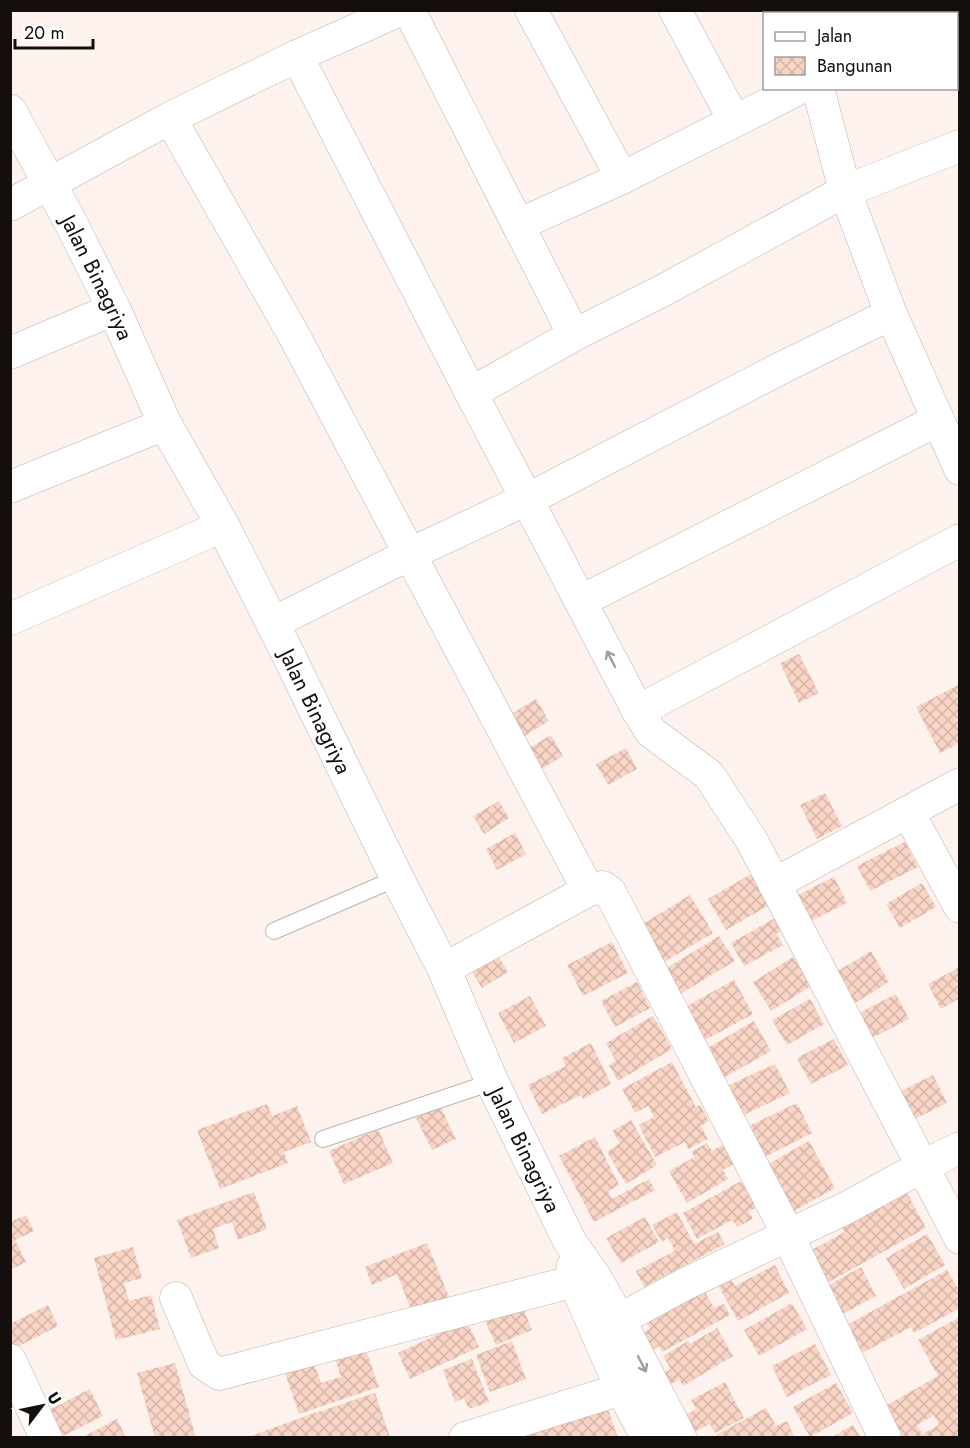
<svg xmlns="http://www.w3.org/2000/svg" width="970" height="1448" viewBox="0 0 970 1448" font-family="Jost,sans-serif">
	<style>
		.building { fill: url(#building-cross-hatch); fill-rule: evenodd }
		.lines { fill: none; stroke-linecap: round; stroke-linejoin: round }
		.service-casing { stroke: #bfb2ac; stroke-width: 18 }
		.minor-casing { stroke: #bfb2ac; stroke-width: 33 }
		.tertiary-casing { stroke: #bfb2ac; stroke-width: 34 }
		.service { stroke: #fff; stroke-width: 16 }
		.minor { stroke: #fff; stroke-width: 32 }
		.tertiary { stroke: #fff; stroke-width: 33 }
		.oneway { stroke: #a19f9e }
		.labels { text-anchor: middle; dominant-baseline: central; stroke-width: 4.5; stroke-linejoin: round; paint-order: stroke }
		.street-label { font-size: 22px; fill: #140f0d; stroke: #fff }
	</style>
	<defs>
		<pattern id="building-cross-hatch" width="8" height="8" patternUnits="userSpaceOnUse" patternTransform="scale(1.5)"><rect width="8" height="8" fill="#f8d4c5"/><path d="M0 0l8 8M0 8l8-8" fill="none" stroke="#d4b5a8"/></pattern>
	</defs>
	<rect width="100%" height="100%" fill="#fdf2ed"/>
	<g class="building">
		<polygon points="799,654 819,693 799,703 780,663"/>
		<polygon points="960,684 960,743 940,753 916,707"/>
		<polygon points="536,699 549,721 514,742 501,720"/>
		<polygon points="551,735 563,756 533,774 521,753"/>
		<polygon points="626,748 637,769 608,785 596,764"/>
		<polygon points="825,793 842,826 817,839 800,805"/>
		<polygon points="499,801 509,818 484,834 473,816"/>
		<polygon points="515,833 526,854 497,870 486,849"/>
		<polygon points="905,842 918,867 870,891 857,866"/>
		<polygon points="751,874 769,905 726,930 708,899"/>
		<polygon points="834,877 847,903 809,922 796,896"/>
		<polygon points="922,883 936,907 900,928 886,904"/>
		<polygon points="690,895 713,933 664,962 641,925"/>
		<polygon points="777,917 784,929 776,934 783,945 744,966 731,943"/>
		<polygon points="719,936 735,961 680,994 665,969"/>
		<polygon points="612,942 628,973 583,996 567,965"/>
		<polygon points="871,951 889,982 850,1006 831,975"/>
		<polygon points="497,954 508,972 482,988 471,970"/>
		<polygon points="793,957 811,986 771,1011 753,982"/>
		<polygon points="958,968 960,998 941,1009 928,984"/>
		<polygon points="734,980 753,1014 694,1046 676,1012"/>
		<polygon points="637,982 650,1008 615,1027 601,1001"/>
		<polygon points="896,994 909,1019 872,1038 859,1013"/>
		<polygon points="530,996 546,1026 514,1043 498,1013"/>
		<polygon points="810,999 824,1024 787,1045 772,1020"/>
		<polygon points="653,1016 672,1049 618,1081 609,1065 616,1061 606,1043"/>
		<polygon points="754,1021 771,1051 716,1082 699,1053"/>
		<polygon points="834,1039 848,1065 811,1084 797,1058"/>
		<polygon points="591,1043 611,1084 583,1099 581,1095 542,1114 528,1085 566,1066 562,1058"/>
		<polygon points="672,1062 696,1107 700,1105 709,1121 701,1126 708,1139 688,1149 685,1142 655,1157 639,1125 654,1117 648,1106 635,1113 622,1089"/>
		<polygon points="775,1064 790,1093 739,1117 725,1087"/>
		<polygon points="933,1075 947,1103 913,1120 899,1092"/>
		<polygon points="797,1103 812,1133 753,1163 747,1127"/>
		<polygon points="267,1104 272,1116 297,1106 311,1142 284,1152 288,1163 220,1189 197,1130"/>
		<polygon points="440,1106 456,1139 432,1150 416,1118"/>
		<polygon points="631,1120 657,1165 626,1184 607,1152 620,1143 612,1131"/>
		<polygon points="378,1129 393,1163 344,1184 329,1151"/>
		<polygon points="595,1137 619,1185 608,1191 612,1199 649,1179 655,1190 594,1222 559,1156"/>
		<polygon points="809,1141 835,1188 789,1214 763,1167"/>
		<polygon points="707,1143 712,1151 724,1144 735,1163 723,1170 728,1179 687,1203 669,1171 695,1157 691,1152"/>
		<polygon points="741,1181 756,1208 749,1211 753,1219 737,1227 732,1220 697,1239 683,1213"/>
		<polygon points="901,1182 926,1228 818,1288 808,1252 845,1232 837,1218"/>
		<polygon points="254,1192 267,1229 238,1240 232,1222 213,1229 219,1248 191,1258 177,1220"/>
		<polygon points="677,1212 694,1244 718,1232 725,1244 644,1287 636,1271 675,1251 668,1238 662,1242 652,1225"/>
		<polygon points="26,1215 34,1231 15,1240 26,1262 10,1270 10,1222"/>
		<polygon points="645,1217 659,1242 621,1263 606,1238"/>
		<polygon points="927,1234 945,1265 904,1289 886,1258"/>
		<polygon points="427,1243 449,1297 412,1312 397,1274 372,1285 365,1267"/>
		<polygon points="133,1247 142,1278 124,1283 129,1301 151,1295 160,1329 116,1340 94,1258"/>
		<polygon points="775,1265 789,1293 738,1321 713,1276 726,1269 735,1286"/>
		<polygon points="861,1267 876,1296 837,1317 822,1289"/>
		<polygon points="947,1270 960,1292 960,1308 914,1333 911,1327 860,1354 845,1326"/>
		<polygon points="698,1279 714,1308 724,1304 730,1315 662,1352 659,1346 649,1352 640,1335 650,1329 647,1323 634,1330"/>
		<polygon points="521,1303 532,1330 496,1345 484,1318"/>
		<polygon points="792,1303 807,1329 759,1356 744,1330"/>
		<polygon points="48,1305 58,1326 15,1348 10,1339 10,1324"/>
		<path d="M960 1317V1438H898L882 1408 938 1376 918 1340ZM934 1415 939 1425 922 1434 917 1425Z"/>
		<polygon points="467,1321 479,1347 410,1379 398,1353"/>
		<polygon points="717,1328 733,1356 683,1386 679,1379 670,1385 663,1374 671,1369 663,1356 688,1341 690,1344"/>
		<polygon points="512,1341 526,1379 490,1392 476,1355"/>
		<polygon points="815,1344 831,1375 787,1397 772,1366"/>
		<polygon points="364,1345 379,1387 299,1414 285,1373 314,1364 321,1383 341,1377 334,1355"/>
		<polygon points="472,1359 489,1402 469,1409 464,1398 455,1402 443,1370"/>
		<polygon points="175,1363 196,1438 155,1438 137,1373"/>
		<polygon points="725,1382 744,1418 715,1433 710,1424 694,1432 685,1415 696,1409 691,1400"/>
		<polygon points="836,1383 853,1413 810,1437 793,1407"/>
		<polygon points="90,1389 103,1416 63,1436 49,1410"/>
		<polygon points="375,1393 390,1437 246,1438 306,1416"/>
		<polygon points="766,1408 776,1426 787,1421 795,1438 718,1438 716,1435"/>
		<polygon points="608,1409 618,1438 506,1438"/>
		<polygon points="117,1419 126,1438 81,1438"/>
		<polygon points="853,1425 861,1438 830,1438"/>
	</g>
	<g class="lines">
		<g class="service-casing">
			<g id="service">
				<polyline points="274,931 397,878"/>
				<polyline points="323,1139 492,1082"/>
			</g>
		</g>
		<g class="minor-casing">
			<g id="minor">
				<polyline points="409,10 574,335"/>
				<polyline points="531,10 622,178"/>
				<polyline points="675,10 734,120"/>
				<polyline points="804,10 805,14"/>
				<polyline points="957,10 960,24"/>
				<polyline points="297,56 471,393 574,335 664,290 845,191 960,146"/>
				<polyline points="818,88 845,191 891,314 960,469"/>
				<polyline points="170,118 291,330 578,871 589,890 603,887 610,892 780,1219 885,1438"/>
				<polyline points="10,205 170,118 297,56 400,10"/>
				<polyline points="518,225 622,178 800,88"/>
				<polyline points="10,353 114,309"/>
				<polyline points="471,393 638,711 651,732 709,775 752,841 960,1238"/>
				<polyline points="10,487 165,424"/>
				<polyline points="581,601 938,420"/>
				<polyline points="10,619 223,526"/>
				<polyline points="273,623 410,554 544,491 783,367 891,314"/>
				<polyline points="638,711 960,540"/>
				<polyline points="908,812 960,907"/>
				<polyline points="774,884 960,784"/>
				<polyline points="444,969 589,890"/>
				<polyline points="176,1298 204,1364 219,1374 594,1276"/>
				<polyline points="619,1320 687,1283 846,1208 923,1166 960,1148"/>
				<polyline points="10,1360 46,1438"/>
				<polyline points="465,1438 622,1389"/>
			</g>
		</g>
		<g class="tertiary-casing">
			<g id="tertiary">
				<path id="s1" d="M10 111 72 225 114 309 165 424 223 526 288 654 397 878 444 969 492 1082 570 1242 594 1276 619 1320 680 1438"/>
				<polyline points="573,1267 575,1282 622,1389 648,1438"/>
			</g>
		</g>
		<use href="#service" class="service"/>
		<use href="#minor" class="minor"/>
		<use href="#tertiary" class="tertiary"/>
	</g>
	<defs><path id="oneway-shaft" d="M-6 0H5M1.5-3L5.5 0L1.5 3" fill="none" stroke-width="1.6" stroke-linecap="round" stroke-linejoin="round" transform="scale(1.5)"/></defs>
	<g class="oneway">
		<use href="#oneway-shaft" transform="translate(611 659) rotate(-117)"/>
		<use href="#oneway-shaft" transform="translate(642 1364) rotate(63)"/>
	</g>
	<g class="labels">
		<g class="street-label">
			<text stroke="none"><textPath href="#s1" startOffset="188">Jalan Binagriya</textPath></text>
			<text stroke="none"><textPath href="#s1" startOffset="674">Jalan Binagriya</textPath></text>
			<text stroke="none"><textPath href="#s1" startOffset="1160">Jalan Binagriya</textPath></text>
		</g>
	</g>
	<rect width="970" height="1448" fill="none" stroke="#140f0d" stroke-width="24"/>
	<rect x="763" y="12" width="195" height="78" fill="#ffffff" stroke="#a19f9e" stroke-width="1.5"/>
	<rect x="775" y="32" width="30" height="9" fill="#ffffff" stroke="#a19f9e" stroke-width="1.5"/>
	<text x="817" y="42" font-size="18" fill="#140f0d">Jalan</text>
	<rect x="775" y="57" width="30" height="18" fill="url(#building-cross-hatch)" stroke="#a19f9e" stroke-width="1.5"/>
	<text x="817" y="72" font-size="18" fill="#140f0d">Bangunan</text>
	<g transform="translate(42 1406) rotate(58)" stroke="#ffffff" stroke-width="4.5" paint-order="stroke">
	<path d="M0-4.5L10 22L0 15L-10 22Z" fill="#140f0d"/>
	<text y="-9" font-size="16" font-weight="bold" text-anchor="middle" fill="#140f0d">U</text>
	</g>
	<path d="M15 39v9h78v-9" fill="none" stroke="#140f0d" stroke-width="3"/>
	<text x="24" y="39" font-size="18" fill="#140f0d" stroke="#ffffff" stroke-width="4.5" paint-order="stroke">20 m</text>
</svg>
